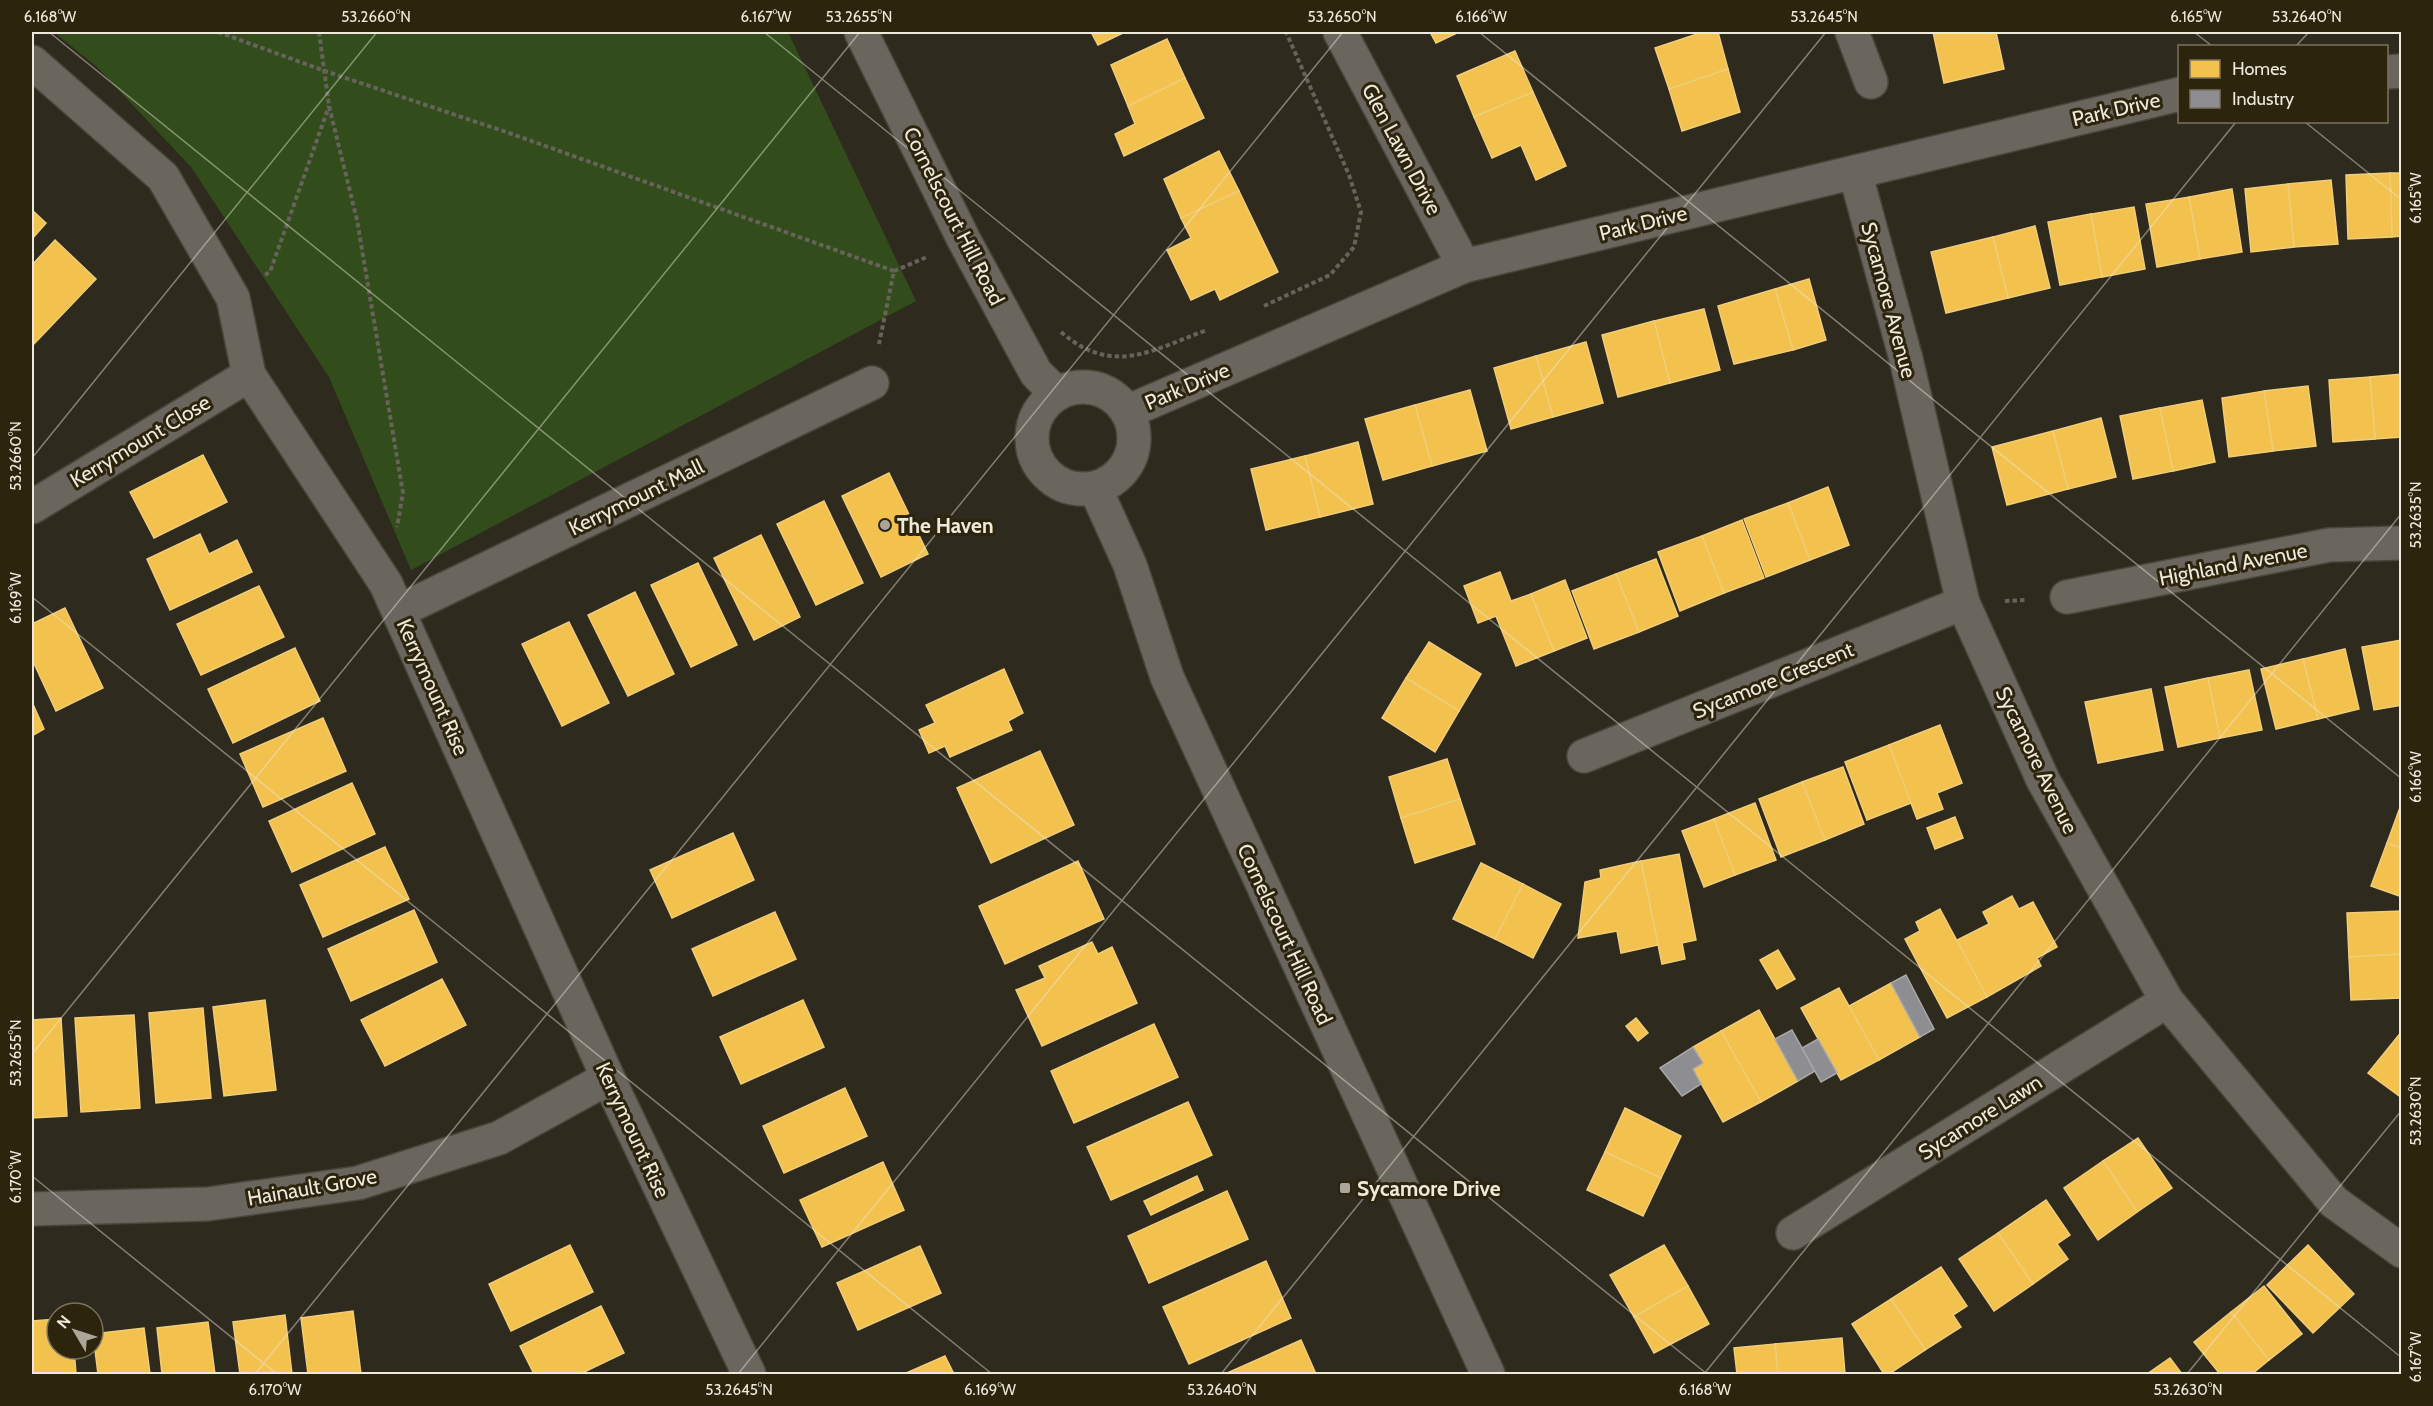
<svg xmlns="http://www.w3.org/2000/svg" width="2433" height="1406" viewBox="0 0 2433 1406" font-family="Cabin,sans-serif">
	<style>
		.park { fill: #324d1b }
		.homes { fill: #f2c14e; stroke: #f1cd78; stroke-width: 1.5 }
		.industry { fill: #8d8d92; stroke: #aaa9a8; stroke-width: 1.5 }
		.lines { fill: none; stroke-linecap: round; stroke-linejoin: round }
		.minor-casing { stroke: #49453b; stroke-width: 36 }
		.secondary-casing { stroke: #49453b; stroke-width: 36 }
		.path { stroke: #67635a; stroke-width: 4; stroke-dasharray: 4.5 3; stroke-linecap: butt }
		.minor { stroke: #6a665d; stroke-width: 33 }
		.secondary { stroke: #6a665d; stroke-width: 33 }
		.ticks { fill: none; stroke: #eee9db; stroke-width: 1.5; stroke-opacity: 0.45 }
		.poi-dot { fill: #aba699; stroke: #2c240d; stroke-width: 2 }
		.labels { text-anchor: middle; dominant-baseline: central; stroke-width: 6; stroke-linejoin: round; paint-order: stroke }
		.street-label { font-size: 21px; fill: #eee9db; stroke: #2c240d }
		.poi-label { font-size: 21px; font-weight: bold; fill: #eee9db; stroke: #2c240d; text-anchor: start }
		.neatline { fill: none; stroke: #eee9db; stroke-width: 2 }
		.ticks-label { font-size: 15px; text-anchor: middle; fill: #eee9db }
	</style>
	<rect width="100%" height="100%" fill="#2f2a1e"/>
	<polygon class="park" points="54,32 788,32 916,301 411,570 329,377 191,167 97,67"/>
	<g class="homes">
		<polygon points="1091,32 1125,32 1098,45"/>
		<polygon points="1430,32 1459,32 1436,43"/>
		<polygon points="1703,32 1718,32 1728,69 1669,89 1655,48"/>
		<polygon points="1933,32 1996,32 2004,69 1944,83"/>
		<polygon points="1167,39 1185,78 1128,106 1111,65"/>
		<polygon points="1515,51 1533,92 1474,117 1457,76"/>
		<polygon points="1728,69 1740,112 1682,131 1669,89"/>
		<polygon points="1185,78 1204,118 1124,156 1115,134 1135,124 1128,106"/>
		<polygon points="1533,92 1566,166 1536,180 1521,145 1492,158 1474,117"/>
		<polygon points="1219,151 1239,191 1181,218 1164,179"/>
		<polygon points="2390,173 2402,173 2402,236 2392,237"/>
		<polygon points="2390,173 2392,237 2348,239 2346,175"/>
		<polygon points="2331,180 2338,244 2294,247 2288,184"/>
		<polygon points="2288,184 2294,247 2251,252 2245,189"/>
		<polygon points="2232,189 2242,252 2200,259 2189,197"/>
		<polygon points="1239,191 1278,272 1220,300 1215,289 1191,300 1167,250 1191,238 1181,218"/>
		<polygon points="2189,197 2200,259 2157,267 2146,204"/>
		<polygon points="2134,207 2145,269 2102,277 2091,214"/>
		<polygon points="32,210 46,223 32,239"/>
		<polygon points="2091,214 2102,277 2060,285 2048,222"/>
		<polygon points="2035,226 2050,288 2008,298 1993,237"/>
		<polygon points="1993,237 2008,298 1946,313 1931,252"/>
		<polygon points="55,240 96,279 33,345 32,343 32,265"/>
		<polygon points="1809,279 1826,340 1793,350 1775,289"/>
		<polygon points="1775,289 1793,350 1734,364 1718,306"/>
		<polygon points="1704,309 1720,370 1670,383 1654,321"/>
		<polygon points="1654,321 1670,383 1618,397 1602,335"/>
		<polygon points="1586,342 1603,403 1553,417 1536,356"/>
		<polygon points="1536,356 1553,417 1511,429 1494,368"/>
		<polygon points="2402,374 2402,437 2375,439 2370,377"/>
		<polygon points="2370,377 2375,439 2333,442 2329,380"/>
		<polygon points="2308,386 2316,446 2273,451 2264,391"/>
		<polygon points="1470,390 1487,451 1432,466 1415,405"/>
		<polygon points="2264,391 2273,451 2229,457 2222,398"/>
		<polygon points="2202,400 2215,462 2173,471 2160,408"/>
		<polygon points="1415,405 1432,466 1383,480 1365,419"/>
		<polygon points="2160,408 2173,471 2133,479 2120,416"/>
		<polygon points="2101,418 2116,477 2068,489 2053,431"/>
		<polygon points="2053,431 2068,489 2007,505 1992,447"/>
		<polygon points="1358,442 1373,504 1320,517 1305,456"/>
		<polygon points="203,455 227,502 154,538 130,492"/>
		<polygon points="1305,456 1320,517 1266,530 1251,469"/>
		<polygon points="889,473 928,554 881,577 842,496"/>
		<polygon points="1828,487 1849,545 1810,560 1788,503"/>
		<polygon points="824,501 863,583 816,605 777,524"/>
		<polygon points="1788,503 1810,560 1766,577 1744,519"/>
		<polygon points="1742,520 1764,578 1724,593 1702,536"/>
		<polygon points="200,534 209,554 237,540 252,572 170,610 147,559"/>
		<polygon points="761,535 800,617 754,640 714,558"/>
		<polygon points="1702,536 1724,593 1680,611 1658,552"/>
		<polygon points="1656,559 1678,616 1639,632 1616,574"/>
		<polygon points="698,563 737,645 691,667 651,585"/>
		<polygon points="1500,572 1511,601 1531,594 1554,651 1516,666 1496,616 1478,623 1464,586"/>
		<polygon points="1616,574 1639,632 1594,649 1572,591"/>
		<polygon points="1565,580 1587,638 1554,651 1531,594"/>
		<polygon points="259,586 284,637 201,675 177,624"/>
		<polygon points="635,592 674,674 628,696 588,615"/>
		<polygon points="65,608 103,688 56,711 32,659 32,624"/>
		<polygon points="569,622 609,703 562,726 522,644"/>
		<polygon points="2402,640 2402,705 2374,710 2362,647"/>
		<polygon points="1429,642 1481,674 1459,711 1406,678"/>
		<polygon points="295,648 320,701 233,743 208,689"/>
		<polygon points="2345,649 2359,709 2318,719 2303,659"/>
		<polygon points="2303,659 2318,719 2276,729 2261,669"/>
		<polygon points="1004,669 1023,713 1008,721 1012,730 950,757 945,746 929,753 919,730 935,723 926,705"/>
		<polygon points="2249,670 2262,730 2220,738 2208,678"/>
		<polygon points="1406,678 1459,711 1435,752 1382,718"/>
		<polygon points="2208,678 2220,738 2178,747 2165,687"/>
		<polygon points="2151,689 2163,750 2098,763 2085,702"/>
		<polygon points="32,702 44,729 32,736"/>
		<polygon points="323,718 346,771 263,807 240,754"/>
		<polygon points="1940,725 1962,783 1937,793 1943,809 1917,819 1889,745"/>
		<polygon points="1889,745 1911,803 1867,820 1845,762"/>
		<polygon points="1040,751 1074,825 991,863 957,788"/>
		<polygon points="1447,759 1460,799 1401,818 1389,777"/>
		<polygon points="1843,767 1864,824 1825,840 1802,782"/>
		<polygon points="1802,782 1825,840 1781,857 1759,799"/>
		<polygon points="352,783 375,834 292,872 269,821"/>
		<polygon points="1460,799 1475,844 1415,863 1401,818"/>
		<polygon points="2402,802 2402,848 2387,843"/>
		<polygon points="1755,803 1776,860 1735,875 1714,819"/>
		<polygon points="1955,817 1963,838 1935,849 1927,828"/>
		<polygon points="1714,819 1735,875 1704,887 1682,831"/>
		<polygon points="733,833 754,880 672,918 650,870"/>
		<polygon points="2387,843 2402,848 2402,897 2371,886"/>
		<polygon points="385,847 409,899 323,937 300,885"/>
		<polygon points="1679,854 1696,940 1682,943 1685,959 1662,964 1641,861"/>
		<polygon points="1078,861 1104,919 1005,964 979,906"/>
		<polygon points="1641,861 1658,945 1621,953 1617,931 1578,938 1585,882 1601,878 1600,870"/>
		<polygon points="1481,863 1523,884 1495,939 1453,919"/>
		<polygon points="1523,884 1561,904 1533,958 1495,939"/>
		<polygon points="2012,896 2019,909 2033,902 2057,947 2037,958 2041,966 1987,997 1957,940 1989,924 1983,912"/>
		<polygon points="1940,909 1987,997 1947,1018 1905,939 1920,931 1916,922"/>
		<polygon points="414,910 437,962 351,1001 328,949"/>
		<polygon points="2402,911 2402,954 2349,957 2347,913"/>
		<polygon points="775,912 796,959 713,996 692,949"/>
		<polygon points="1092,942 1098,954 1112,947 1137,1003 1042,1046 1016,990 1045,978 1039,966"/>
		<polygon points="1778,950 1795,979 1777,989 1760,960"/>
		<polygon points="2402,954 2402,998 2351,1000 2349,957"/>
		<polygon points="442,979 466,1025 385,1066 361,1020"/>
		<polygon points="1891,983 1920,1037 1879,1060 1849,1006"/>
		<polygon points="1839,988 1879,1060 1841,1080 1801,1008"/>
		<polygon points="265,1000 276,1090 224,1096 213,1007"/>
		<polygon points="803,1000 824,1047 741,1084 720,1037"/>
		<polygon points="203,1008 211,1098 156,1103 149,1013"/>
		<polygon points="1759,1010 1798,1081 1761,1102 1721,1031"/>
		<polygon points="134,1015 140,1108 81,1112 75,1018"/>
		<polygon points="61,1018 67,1116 32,1118 32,1020"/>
		<polygon points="1636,1018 1648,1033 1638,1041 1626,1026"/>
		<polygon points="1154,1024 1178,1077 1074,1123 1051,1071"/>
		<polygon points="1721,1031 1761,1102 1723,1122 1693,1069 1703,1063 1693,1047"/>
		<polygon points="2402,1031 2402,1098 2368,1073"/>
		<polygon points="845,1088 867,1136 784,1173 763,1126"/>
		<polygon points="1188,1102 1212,1155 1111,1200 1087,1147"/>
		<polygon points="1625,1108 1681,1136 1661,1178 1605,1152"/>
		<polygon points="2138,1138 2172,1188 2137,1212 2103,1161"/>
		<polygon points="1605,1152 1661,1178 1643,1216 1587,1190"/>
		<polygon points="2103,1161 2137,1212 2098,1240 2064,1188"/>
		<polygon points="883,1162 904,1210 822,1247 800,1200"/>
		<polygon points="1197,1176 1203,1190 1151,1215 1144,1201"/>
		<polygon points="1227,1191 1248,1239 1149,1283 1128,1236"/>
		<polygon points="2046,1200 2070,1235 2057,1244 2068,1259 2033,1284 1998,1233"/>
		<polygon points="1998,1233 2033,1284 1994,1311 1959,1259"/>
		<polygon points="570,1245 593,1292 511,1331 489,1284"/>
		<polygon points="1664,1245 1688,1286 1634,1317 1610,1275"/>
		<polygon points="2308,1245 2354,1294 2313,1333 2267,1285"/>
		<polygon points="920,1246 941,1293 858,1330 837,1283"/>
		<polygon points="1266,1261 1291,1318 1189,1364 1163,1307"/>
		<polygon points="1941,1267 1967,1306 1953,1315 1961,1327 1925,1350 1891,1299"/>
		<polygon points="1688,1286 1709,1324 1654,1353 1634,1317"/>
		<polygon points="2264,1286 2302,1334 2269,1360 2231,1312"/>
		<polygon points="1891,1299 1925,1350 1889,1374 1884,1374 1852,1324"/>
		<polygon points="601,1306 624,1353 580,1374 534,1374 520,1346"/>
		<polygon points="353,1311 361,1374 308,1374 301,1318"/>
		<polygon points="2231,1312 2269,1360 2252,1374 2220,1374 2194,1342"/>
		<polygon points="285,1315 292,1374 240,1374 233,1322"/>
		<polygon points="57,1319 57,1349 74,1349 76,1374 32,1374 32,1321"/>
		<polygon points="208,1322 215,1374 162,1374 157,1328"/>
		<polygon points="144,1328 150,1374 98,1374 93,1334"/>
		<polygon points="1842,1338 1845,1374 1778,1374 1775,1344"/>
		<polygon points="1301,1340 1316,1374 1225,1374"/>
		<polygon points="1775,1344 1778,1374 1737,1374 1734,1348"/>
		<polygon points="945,1356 954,1374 904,1374"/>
		<polygon points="2170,1358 2182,1374 2147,1374"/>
	</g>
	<g class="industry">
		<polygon points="1906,975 1934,1029 1920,1037 1891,983"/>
		<polygon points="1792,1030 1815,1071 1798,1081 1775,1039"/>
		<polygon points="1818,1039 1837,1073 1821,1082 1802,1048"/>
		<polygon points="1693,1047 1703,1063 1693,1069 1701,1084 1682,1096 1660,1068"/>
	</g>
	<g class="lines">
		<g class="minor-casing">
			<g id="minor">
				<polyline points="1340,32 1464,266"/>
				<polyline points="1852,32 1871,82"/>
				<polyline points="32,62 163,177 233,298 249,375 386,584 608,1078 749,1374"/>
				<polyline points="2386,72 2402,71"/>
				<polyline points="1855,172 1906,359 1963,603 2043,780 2167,1001 2334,1202 2402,1251"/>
				<polyline points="1127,412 1464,266 2180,94"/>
				<polyline points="32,507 249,375"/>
				<polyline points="2067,597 2329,545 2402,543"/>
				<polyline points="399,611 872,383"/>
				<polyline points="1584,756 1963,603"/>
				<polyline points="32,1209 208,1204 358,1183 499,1138 608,1078"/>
				<polyline points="1793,1233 2167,1001"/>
			</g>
		</g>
		<g class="secondary-casing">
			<g id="secondary">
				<polyline points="861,32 964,240 1036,373 1057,394"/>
				<circle cx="1083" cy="438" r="51"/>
				<polyline points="1095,488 1130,565 1167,677 1488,1374"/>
			</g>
		</g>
		<g class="path">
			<polyline points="218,32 325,71 512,134 894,271 879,344"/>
			<polyline points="319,32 329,106 357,220 403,493 397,527"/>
			<polyline points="894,271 927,257"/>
			<polyline points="265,275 270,272 329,106"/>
			<polyline points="1264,306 1330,275 1354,247 1361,212 1349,175 1286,32"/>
			<path d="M1061 332C1113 377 1152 350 1207 330"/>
			<polyline points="2005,601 2027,600"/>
		</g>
		<use href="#minor" class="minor"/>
		<use href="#secondary" class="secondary"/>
	</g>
	<path class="ticks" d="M49 32 1707 1374M764 32 2402 1358M1479 32 2402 779M2194 32 2212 46M2296 46 2309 32M2305 122 2402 200M32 458 377 32M32 597 992 1374M32 1054 860 32M32 1176 277 1374M255 1374 1343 32M738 1374 1826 32M1221 1374 2236 122M1704 1374 2402 513M2187 1374 2402 1110"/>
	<g class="poi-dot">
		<circle cx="885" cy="525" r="6"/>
		<rect x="1339" y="1182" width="12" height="12" rx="3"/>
	</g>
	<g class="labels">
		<g class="street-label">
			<text transform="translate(2116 109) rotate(-13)">Park Drive</text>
			<text transform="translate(1402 149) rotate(62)">Glen Lawn Drive</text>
			<text transform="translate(954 216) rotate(63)">Cornelscourt Hill Road</text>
			<text transform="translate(1643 223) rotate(-14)">Park Drive</text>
			<text transform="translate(1889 300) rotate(75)">Sycamore Avenue</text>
			<text transform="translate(1187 386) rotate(-23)">Park Drive</text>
			<text transform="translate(140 441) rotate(-31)">Kerrymount Close</text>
			<text transform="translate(636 497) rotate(-26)">Kerrymount Mall</text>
			<text transform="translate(2233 564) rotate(-11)">Highland Avenue</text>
			<text transform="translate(1773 680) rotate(-22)">Sycamore Crescent</text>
			<text transform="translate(433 687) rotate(66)">Kerrymount Rise</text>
			<text transform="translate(2037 760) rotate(64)">Sycamore Avenue</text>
			<text transform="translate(1285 934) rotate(65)">Cornelscourt Hill Road</text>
			<text transform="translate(1980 1117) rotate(-32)">Sycamore Lawn</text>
			<text transform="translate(633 1130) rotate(65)">Kerrymount Rise</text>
			<text transform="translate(312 1187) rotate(-10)">Hainault Grove</text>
		</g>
		<g class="poi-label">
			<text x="897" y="525">The Haven</text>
			<text x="1357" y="1188">Sycamore Drive</text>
		</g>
	</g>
	<rect width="2433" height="1406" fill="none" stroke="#2c240d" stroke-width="66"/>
	<rect x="2178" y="45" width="210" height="78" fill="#2c240d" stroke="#7a735f" stroke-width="1.5"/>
	<rect x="2190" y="60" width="30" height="18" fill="#f2c14e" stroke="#7a735f" stroke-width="1.5"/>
	<text x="2232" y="75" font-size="18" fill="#eee9db">Homes</text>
	<rect x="2190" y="90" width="30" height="18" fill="#8d8d92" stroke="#7a735f" stroke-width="1.5"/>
	<text x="2232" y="105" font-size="18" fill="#eee9db">Industry</text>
	<g transform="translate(75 1331) rotate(309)"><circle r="28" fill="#2c240d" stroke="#7a735f" stroke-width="1.5"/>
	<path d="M0-4.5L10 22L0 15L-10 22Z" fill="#aba699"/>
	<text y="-9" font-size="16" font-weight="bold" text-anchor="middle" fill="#eee9db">N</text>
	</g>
	<rect x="33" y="33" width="2367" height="1340" class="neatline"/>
	<g class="ticks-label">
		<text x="50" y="22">6.168°W</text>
		<text x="376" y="22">53.2660°N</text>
		<text x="766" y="22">6.167°W</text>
		<text x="859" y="22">53.2655°N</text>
		<text x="1342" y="22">53.2650°N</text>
		<text x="1481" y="22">6.166°W</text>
		<text x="1824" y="22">53.2645°N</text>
		<text x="2196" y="22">6.165°W</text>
		<text x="2307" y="22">53.2640°N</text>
		<text transform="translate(2416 198) rotate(-90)" y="5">6.165°W</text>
		<text transform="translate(16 456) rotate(-90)" y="5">53.2660°N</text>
		<text transform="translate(2416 515) rotate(-90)" y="5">53.2635°N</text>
		<text transform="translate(16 598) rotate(-90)" y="5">6.169°W</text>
		<text transform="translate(2416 777) rotate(-90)" y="5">6.166°W</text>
		<text transform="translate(16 1053) rotate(-90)" y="5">53.2655°N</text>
		<text transform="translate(2416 1111) rotate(-90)" y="5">53.2630°N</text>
		<text transform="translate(16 1177) rotate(-90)" y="5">6.170°W</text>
		<text transform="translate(2416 1357) rotate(-90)" y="5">6.167°W</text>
		<text x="275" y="1395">6.170°W</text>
		<text x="739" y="1395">53.2645°N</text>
		<text x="990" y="1395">6.169°W</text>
		<text x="1222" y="1395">53.2640°N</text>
		<text x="1705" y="1395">6.168°W</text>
		<text x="2188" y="1395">53.2630°N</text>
	</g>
</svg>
